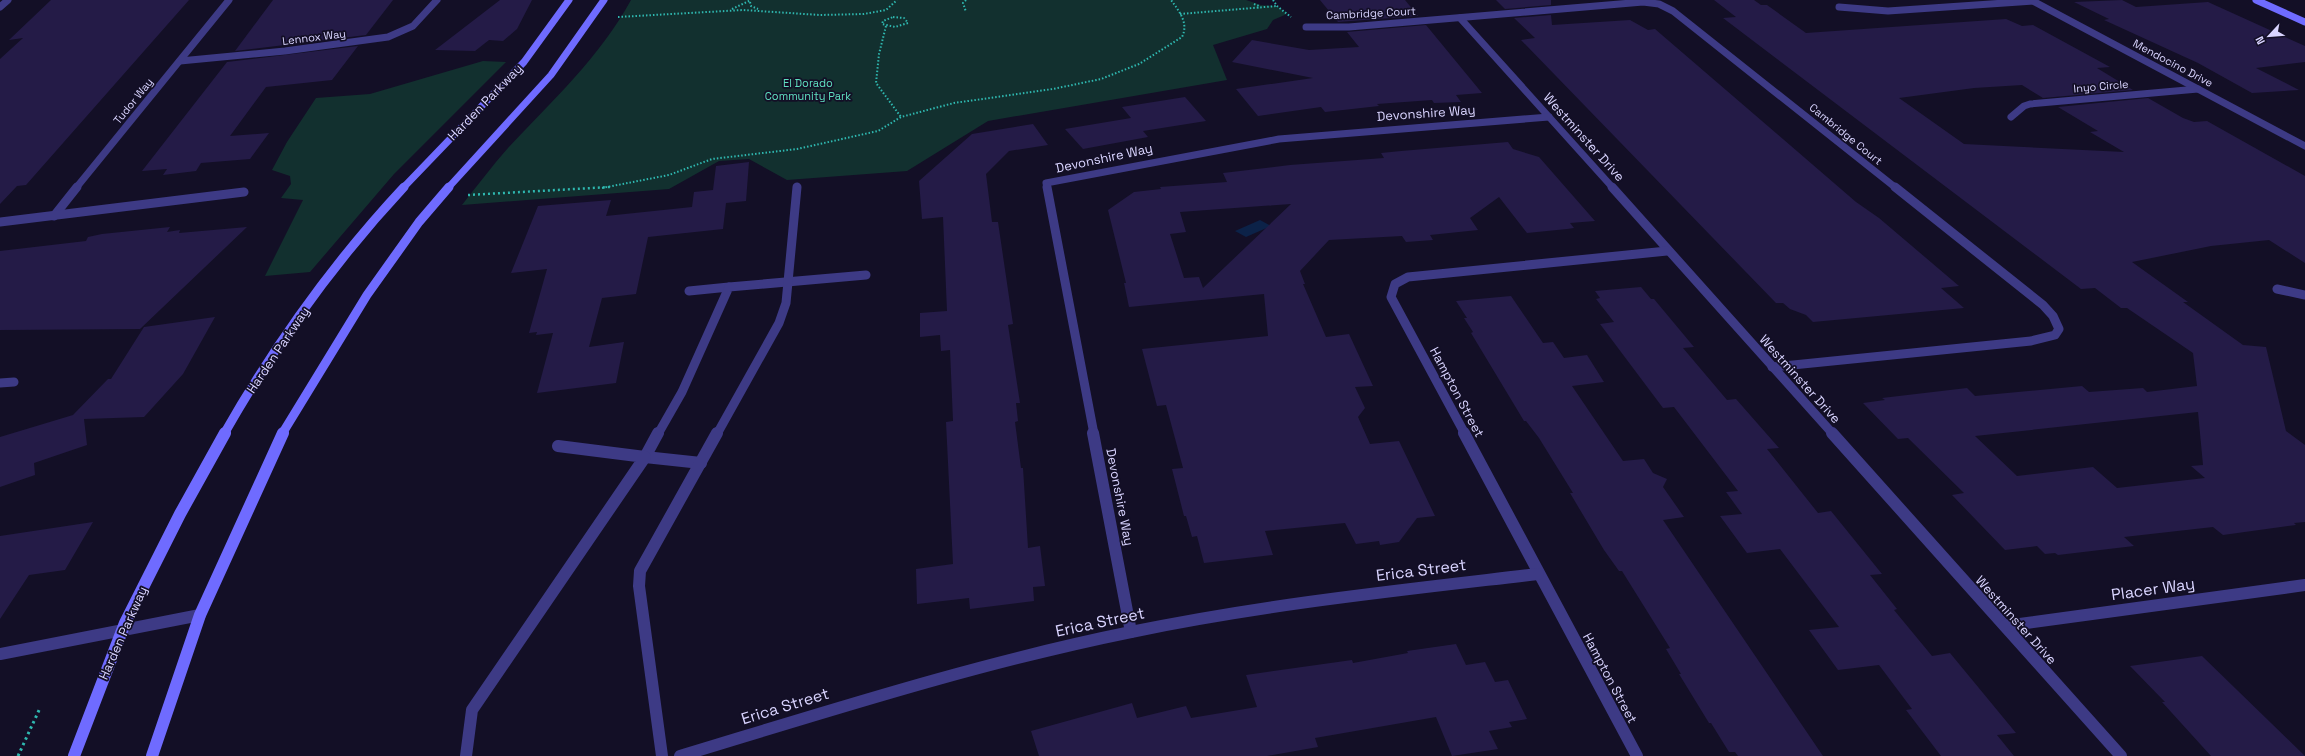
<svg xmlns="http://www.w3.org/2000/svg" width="2305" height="756" viewBox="0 0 2305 756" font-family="'Space Grotesk',sans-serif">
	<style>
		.green { fill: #12302f }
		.water { fill: #0c2248 }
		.building { fill: #241b47; fill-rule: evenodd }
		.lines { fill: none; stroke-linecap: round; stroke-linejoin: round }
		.path-far2 { stroke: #2fb8b0; stroke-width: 2; stroke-dasharray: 1.5 2; stroke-linecap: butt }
		.path-far1 { stroke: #2fb8b0; stroke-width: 2.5; stroke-dasharray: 2 3; stroke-linecap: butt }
		.path { stroke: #2fb8b0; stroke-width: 3; stroke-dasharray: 2.5 3.5; stroke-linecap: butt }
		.lane-far1 { stroke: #3d3a85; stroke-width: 9 }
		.lane { stroke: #3d3a85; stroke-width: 12 }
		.street-far2 { stroke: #3d3a85; stroke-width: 7 }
		.street-far1 { stroke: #3d3a85; stroke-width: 9 }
		.street { stroke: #3d3a85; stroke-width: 12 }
		.secondary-far2 { stroke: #6f6bff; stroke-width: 7 }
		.secondary-far1 { stroke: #6f6bff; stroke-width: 9 }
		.secondary { stroke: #6f6bff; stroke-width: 12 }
		.labels { text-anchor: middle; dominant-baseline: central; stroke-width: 3.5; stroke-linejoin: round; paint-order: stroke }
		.far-street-label { font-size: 11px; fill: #d9d4ff; stroke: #130f26 }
		.far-park-label { font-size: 11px; fill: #5fe0c0; stroke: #130f26 }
		.street-label { font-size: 13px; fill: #d9d4ff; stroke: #130f26 }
		.near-street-label { font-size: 16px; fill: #d9d4ff; stroke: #130f26 }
	</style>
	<rect width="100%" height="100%" fill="#130f26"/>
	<g class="green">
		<path d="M631 0H1246L1261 5 1277 6 1287 14 1273 20 1267 29 1213 45 1227 80 988 121 907 171 787 180 749 159 719 161 669 189 462 205C477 186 492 166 508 148 552 101 600 57 631 0Z"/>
		<polygon points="483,61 506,62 394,174 310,272 265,276 303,200 281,198 291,184 290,176 272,170 287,142 316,98 370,94"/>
	</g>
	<polygon class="water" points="1260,220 1271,226 1246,237 1235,231"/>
	<g class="building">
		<polygon points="51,0 189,0 26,185 17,186 0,204 0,59 23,38 9,40"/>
		<polygon points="273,0 393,0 366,35 235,51"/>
		<polygon points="500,0 532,0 517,29 503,41 489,40 475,51 435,50"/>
		<polygon points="1320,0 1405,0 1418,16 1338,22"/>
		<polygon points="1496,0 1551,0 1551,5 1505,9"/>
		<path d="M1714 0H1754L1761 5H1767L1806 33 2006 19 2022 26 2033 25 2110 67 2097 68 2133 90 2043 98 2022 85 1974 88 1899 98 1964 144 2124 152 2090 132 2098 131 2058 107 2148 98 2183 118 2194 122 2207 121 2305 176V263L2269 240 2211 246 2132 262 2188 302H2183L2243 345 2266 347 2286 431 2305 445V522L2294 523 2296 525 2223 535 2213 527 2124 537 2134 546 2058 555 2055 553 2045 554 2037 546 2005 550 1952 495 1964 493 1908 438 1898 439 1863 403 1885 400 1882 398 1967 388 1975 396 2082 386 2089 392 2143 388 2147 392 2197 386 2193 353 2127 308H2121L2095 288 2081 289 1723 18 1736 17ZM2198 412 2203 465 2191 466 2205 478 2117 488 2093 467 2017 476 1975 436Z"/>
		<polygon points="2122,0 2136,7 2208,2 2305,46 2305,62 2256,68 2299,90 2252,93 2198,63 2104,20 2109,19 2074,2"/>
		<polygon points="1551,15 1552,25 1630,20 1648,30 1655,29 1856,202 1879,218 1959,286 1941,288 1964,308 1813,322 1806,315 1790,309 1783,303 1776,303 1521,40 1535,38 1514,18"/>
		<polygon points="1426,25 1482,93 1456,95 1461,102 1434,103 1432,100 1377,104 1379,106 1325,112 1321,107 1258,116 1236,89 1313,78 1232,62 1252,40 1309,50 1359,47 1347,32"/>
		<polygon points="358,46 332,80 266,87 230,136 269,133 250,159 201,163 196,171 163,175 167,169 142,171 227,62"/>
		<polygon points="1185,97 1206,121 1143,131 1148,137 1083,149 1065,129 1131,118 1122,107"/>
		<polygon points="1033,124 1048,145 1009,151 986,174 992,222 998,222 1013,324 1008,325 1020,403 1016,403 1018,421 1015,422 1021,468 1023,468 1028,548 1040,546 1045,586 1033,587 1034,601 970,609 969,598 917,604 916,569 953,564 946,422 953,421 950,350 941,351 940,335 920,337 920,313 947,311 943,217 922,219 919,181 972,134"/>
		<path d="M1508 142 1513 149 1539 157 1595 221 1570 223 1574 228 1567 229 1527 233 1499 197 1470 218 1478 230 1430 235 1433 240 1406 242 1402 236 1329 240 1300 271 1305 284H1303L1326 337 1349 334 1373 386 1355 387 1365 408 1358 417 1370 444 1399 441 1435 516 1417 518 1399 542 1380 545 1379 541 1356 544 1345 523 1265 531 1273 555 1204 563 1197 536 1192 537 1186 516H1184L1172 469 1183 468 1166 405 1157 406 1142 349 1268 336 1264 294 1129 307 1124 283H1126L1108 210 1134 192 1161 189 1160 187 1227 182 1223 173 1290 165 1384 158 1381 153 1401 151ZM1291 204 1203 288 1199 277 1184 278 1170 234 1186 232 1180 212Z"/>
		<polygon points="749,162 746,201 726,203 723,229 648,237 636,294 602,298 589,347 624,342 616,383 537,393 553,333 536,335 537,332 529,333 547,269 511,273 538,206 611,200 606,216 692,207 694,192 713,190 716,166"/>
		<polygon points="170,227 167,232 180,230 179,233 247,227 140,329 0,330 0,251 86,241 88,237 102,234"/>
		<polygon points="1641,287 1651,299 1654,299 1694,347 1683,348 1727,400 1736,399 1779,448 1767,449 1818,513 1831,511 1882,574 1870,575 1897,609 1894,610 1932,656 1950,653 2016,733 1997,735 2014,756 1941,756 1906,710 1912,709 1879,665 1838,670 1809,630 1839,627 1780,549 1747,553 1720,516 1742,514 1726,492 1738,491 1674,407 1663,408 1600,324 1614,322 1596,299 1600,298 1595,291"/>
		<polygon points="1511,296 1543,343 1553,342 1564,358 1587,355 1604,382 1572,386 1623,461 1644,459 1653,473 1667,479 1663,487 1684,517 1663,520 1823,756 1738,756 1735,752 1729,752 1711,723 1709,723 1679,674 1681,674 1666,649 1670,648 1622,571 1619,571 1604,550 1570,493 1573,493 1539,438 1526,421 1524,421 1471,333 1473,332 1464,318 1467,318 1456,301"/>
		<polygon points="215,317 183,374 144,417 84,419 87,445 34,463 35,475 0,487 0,437 73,415 108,379 111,379 144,327"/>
		<polygon points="93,522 65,570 29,575 0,619 0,536"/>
		<polygon points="1456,644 1466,665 1485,662 1495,682 1508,680 1527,719 1509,722 1512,727 1489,731 1498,749 1452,756 1436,717 1315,738 1318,747 1267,756 1039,756 1031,731 1132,703 1137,718 1186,706 1191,718 1257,707 1246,675 1352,660 1353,663 1408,653 1407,651"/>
		<polygon points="2202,656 2305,756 2211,756 2162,702 2165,702 2130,666"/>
	</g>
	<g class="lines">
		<g class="path-far2">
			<polyline points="966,0 963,3 966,12"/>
			<polyline points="1273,0 1277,6 1291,17"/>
			<polyline points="750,2 751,6 758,9"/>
			<polyline points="1254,4 1259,6 1258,8"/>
			<polyline points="732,9 751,0"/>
			<polyline points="1180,14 1277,6"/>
			<polyline points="618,17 743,10 820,15 864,14 886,10 897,0"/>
			<polygon points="893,17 904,18 908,23 895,27 882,24 883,21"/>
			<polyline points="886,26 879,54 876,83 901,117"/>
			<path d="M602 188 669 175 712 159 797 149 878 131 901 117 954 103 1053 89 1101 79 1139 64 1182 37C1189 23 1179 11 1171 0"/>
		</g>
		<polyline class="path-far1" points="468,195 610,187"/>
		<polyline class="path" points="18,756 40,708"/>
		<g class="lane-far1">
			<polyline points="689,291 729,287"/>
			<polyline points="658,434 682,392 729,287 866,275"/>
			<polyline points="717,434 779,323 786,303 797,187"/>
		</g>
		<g class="lane">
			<polyline points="658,433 645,457 701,463"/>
			<polyline points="466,756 472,710 645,457 558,446"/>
			<polyline points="662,756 639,586 640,571 717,433"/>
		</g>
		<g class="street-far2">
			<polyline points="2031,0 2305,146"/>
			<polyline points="0,7 8,0"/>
			<polyline points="1839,7 1888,11 2034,1"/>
			<polyline points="1460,18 1613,188"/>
			<polyline points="1306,27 1349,27 1643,2 1659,4 1673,11 1896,188"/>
			<polyline points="180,61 285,51 388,37 413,26 437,0"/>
			<polyline points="2011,117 2024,106 2030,104 2198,89"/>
			<polyline points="76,188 229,0"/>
			<polyline points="1047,188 1046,183 1279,139 1549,117"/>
		</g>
		<g class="street-far1">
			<polyline points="1047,187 1094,434"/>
			<polyline points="1612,187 1833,434"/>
			<polyline points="54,216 77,187"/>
			<polyline points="0,222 244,192"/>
			<polyline points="2277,289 2305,295"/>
			<polyline points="1772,367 2031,341 2055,335 2059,329 2053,316 2043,305 1895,187"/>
			<polyline points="0,383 14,382"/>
			<polyline points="1465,434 1391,297 1395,284 1408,277 1667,251"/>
		</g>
		<g class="street">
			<polyline points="1093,433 1131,632"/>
			<polyline points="1464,433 1637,756"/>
			<polyline points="1832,433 2121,756"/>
			<polyline points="2005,626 2305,585"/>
			<polyline points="0,654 200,615"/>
			<path d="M680 756C829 711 978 663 1131 632 1266 604 1402 590 1538 574"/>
		</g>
		<g class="secondary-far2">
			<polyline points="2256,0 2305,22"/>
			<polyline points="403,188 524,62 569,0"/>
			<polyline points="448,188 551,75 604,0"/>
		</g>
		<g class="secondary-far1">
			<path d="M224 434C274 346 335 261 404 187"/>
			<polyline points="282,434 367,295 419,222 449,187"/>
		</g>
		<g class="secondary">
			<polyline points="74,756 125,623 180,514 225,433"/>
			<polyline points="152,756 200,615 283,433"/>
		</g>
	</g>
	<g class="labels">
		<g class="far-street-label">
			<text transform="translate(1371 13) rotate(-3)">Cambridge Court</text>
			<text transform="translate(314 37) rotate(-7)">Lennox Way</text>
			<text transform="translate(2173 63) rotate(28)">Mendocino Drive</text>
			<text transform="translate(2101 86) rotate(-5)">Inyo Circle</text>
			<text transform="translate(133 101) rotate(-51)">Tudor Way</text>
			<text transform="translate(1846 134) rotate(39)">Cambridge Court</text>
		</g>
		<g class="far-park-label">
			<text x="808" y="83">El Dorado<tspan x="808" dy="13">Community Park</tspan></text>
		</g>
		<g class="street-label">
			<text transform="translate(485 102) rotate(-46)">Harden Parkway</text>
			<text transform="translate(1426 113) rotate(-4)">Devonshire Way</text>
			<text transform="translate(1584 137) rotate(48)">Westminster Drive</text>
			<text transform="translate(1104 158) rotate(-12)">Devonshire Way</text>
			<text transform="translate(278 350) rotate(-56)">Harden Parkway</text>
			<text transform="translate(1800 379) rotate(48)">Westminster Drive</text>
			<text transform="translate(1457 392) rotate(62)">Hampton Street</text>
			<text transform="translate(1120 497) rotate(79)">Devonshire Way</text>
			<text transform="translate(2016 620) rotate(48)">Westminster Drive</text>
			<text transform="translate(123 633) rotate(-66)">Harden Parkway</text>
			<text transform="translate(1610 678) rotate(62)">Hampton Street</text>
		</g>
		<g class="near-street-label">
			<text transform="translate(1421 570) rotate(-7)">Erica Street</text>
			<text transform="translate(2153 589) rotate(-8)">Placer Way</text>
			<text transform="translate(1100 622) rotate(-12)">Erica Street</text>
			<text transform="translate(785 706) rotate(-17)">Erica Street</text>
		</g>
	</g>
	<g transform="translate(2269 36) rotate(244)" stroke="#130f26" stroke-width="3" paint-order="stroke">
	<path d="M0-3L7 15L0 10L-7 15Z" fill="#d9d4ff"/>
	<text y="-6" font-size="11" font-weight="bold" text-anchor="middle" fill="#d9d4ff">N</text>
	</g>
</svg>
